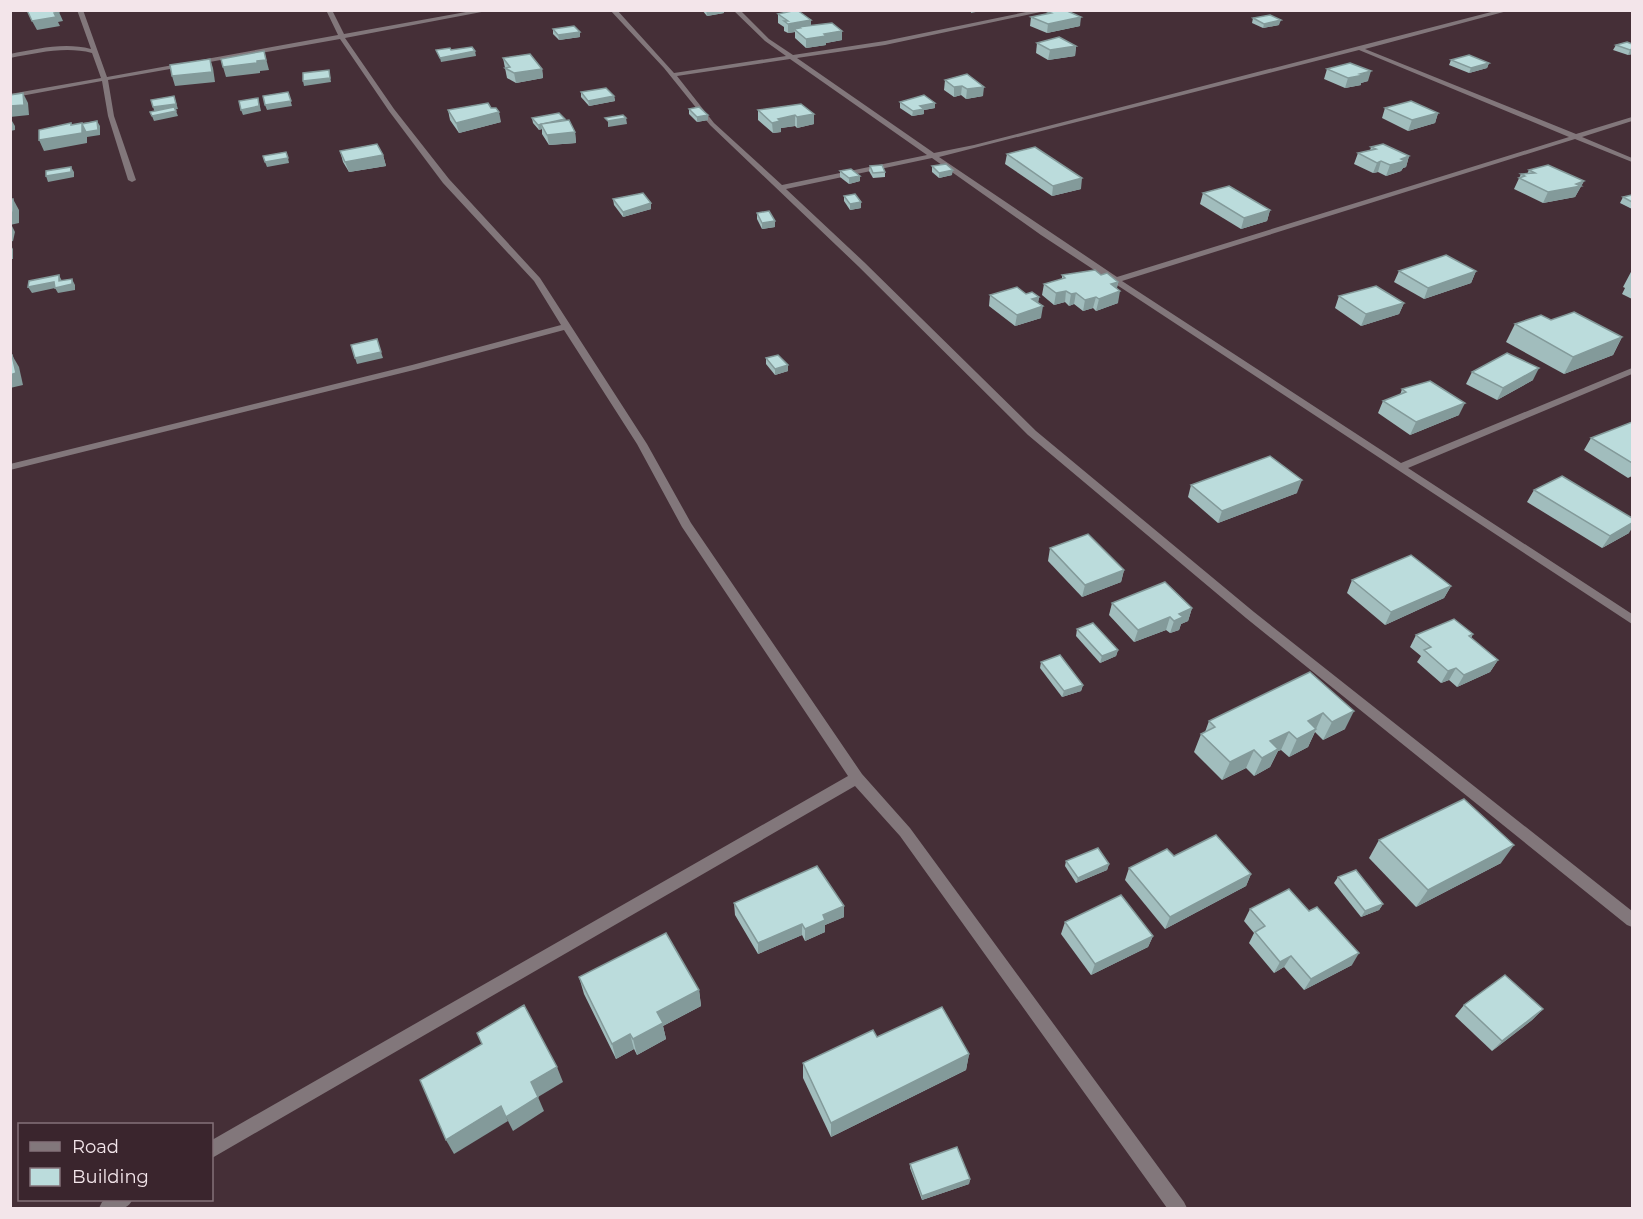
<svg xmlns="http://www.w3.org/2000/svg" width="1643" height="1219" viewBox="0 0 1643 1219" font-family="Montserrat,sans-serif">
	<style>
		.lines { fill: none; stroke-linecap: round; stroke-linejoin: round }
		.street { fill: #82777b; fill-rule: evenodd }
		.wall { fill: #a1bdbd }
		.shaded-wall { fill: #839a9a }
		.building { fill: #bbdcdc; stroke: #839a9a; stroke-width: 1.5 }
	</style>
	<rect width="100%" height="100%" fill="#452f37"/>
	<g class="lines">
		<g class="street">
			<path d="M77 10H83L107 77 338 35 326 10H332L344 34 477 10H492L345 38 394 109 449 179 540 278 647 444 691 523 862 774 910 828 1184 1202 1187 1208H1167L900 836 855 786 212 1158V1140L848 776 682 527 637 444 564 330 418 369 10 470V464L412 365 561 325 534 281 443 183 389 111 340 39 108 80 114 116 136 180 132 182 128 180 108 116 102 81 10 98V94L101 78 92 53C65 46 38 53 10 58V54C37 49 64 42 91 49Z"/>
			<path d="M610 10H617L674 73 786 56 765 41 733 10H740L769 39 793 55 885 41 1036 10H1050L885 45 797 58 934 153 974 145 1499 10H1511L1365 49 1576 134 1632 117V121L1582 137 1632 158V162L1575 139 1122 281 1401 463 1632 368V374L1408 468 1632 614V624L1041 235 932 158 786 189 864 262 1036 431 1254 612 1632 911V927L1627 925 1246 618 1028 435 858 266 710 125 664 68ZM1359 50 1569 137 1117 277 939 157ZM790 59 927 155 782 185 714 123 677 76Z"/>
			<path d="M105 1200H132C127 1213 111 1208 99 1208L102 1202Z"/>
		</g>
	</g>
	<g class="wall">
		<polygon points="702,10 724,10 724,13 707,16"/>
		<polygon points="1048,12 1080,26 1047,33 1030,26 1031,17 1047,14"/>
		<polygon points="778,14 811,25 842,40 826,43 826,45 806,48 795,38 795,32 788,33 784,31 784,27 778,23"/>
		<polygon points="1253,18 1279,25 1263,28 1252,23"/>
		<polygon points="553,29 580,37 559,40 553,34"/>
		<polygon points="1627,42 1632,54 1628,55 1613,50 1616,45"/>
		<polygon points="1037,43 1076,46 1075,56 1048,60 1036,53"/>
		<polygon points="503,58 542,69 543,78 516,83 507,78"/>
		<polygon points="1451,60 1489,63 1487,68 1469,73 1449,65"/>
		<polygon points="1327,69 1368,81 1361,83 1361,85 1345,88 1324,79"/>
		<polygon points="967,74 983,96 966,99 961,95 954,97 944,90 945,80"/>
		<polygon points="581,92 614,96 615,101 589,106 581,97"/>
		<polygon points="900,102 935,108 924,110 924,114 912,116 900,108"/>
		<polygon points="801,104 814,124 797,128 795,126 781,128 781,132 773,133 758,120 758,110"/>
		<polygon points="1385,108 1438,113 1435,123 1408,131 1382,118"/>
		<polygon points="689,109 708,115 708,120 697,122 689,114"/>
		<polygon points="448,110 501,122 459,133 450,120"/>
		<polygon points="532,118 565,120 575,132 576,143 549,145 542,134 542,129 539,130 533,123"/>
		<polygon points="1371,147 1409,156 1406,167 1403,168 1401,171 1386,176 1378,172 1373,173 1354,164 1358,153 1370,151"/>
		<polygon points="340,151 383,155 386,166 349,172 343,162"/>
		<polygon points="1007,154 1081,189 1052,196 1005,164"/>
		<polygon points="870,166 885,172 885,177 873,178 869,171"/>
		<polygon points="932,166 952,175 939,178 932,172"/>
		<polygon points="1529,170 1584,181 1575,197 1543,203 1514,189 1521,174 1527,174"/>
		<polygon points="840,171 860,181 849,184 840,177"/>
		<polygon points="1203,193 1270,210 1267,221 1241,229 1200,204"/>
		<polygon points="1632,195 1632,209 1620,203 1623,197"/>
		<polygon points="844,196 861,208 850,210 844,201"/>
		<polygon points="613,199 651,209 623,217 614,205"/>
		<polygon points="757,213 775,227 762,229 757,219"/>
		<polygon points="1632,270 1632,299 1622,294 1625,288 1623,287"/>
		<polygon points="1399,271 1476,271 1471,283 1424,299 1394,282"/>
		<polygon points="1062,275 1101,275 1118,282 1117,288 1118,303 1096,311 1093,308 1083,311 1074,304 1069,306 1065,302 1054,305 1042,295 1044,284 1062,279"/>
		<polygon points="1026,294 1039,297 1038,303 1041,318 1015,326 989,306 990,295"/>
		<polygon points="1339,296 1404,303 1399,314 1361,326 1335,308"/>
		<polygon points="1551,320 1622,337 1613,355 1564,374 1506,342 1515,324"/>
		<polygon points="766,358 788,371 775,375 766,364"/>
		<polygon points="1472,372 1533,380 1497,400 1466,384"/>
		<polygon points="1402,389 1459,415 1410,435 1378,413 1383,401 1400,395"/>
		<polygon points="1632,422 1632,476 1628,478 1584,450 1591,438"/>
		<polygon points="1191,485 1297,493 1218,523 1188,497"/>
		<polygon points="1534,490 1629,533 1602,548 1527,502"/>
		<polygon points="1050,548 1124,570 1121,582 1082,597 1048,561"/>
		<polygon points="1352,580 1451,586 1444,598 1385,625 1347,593"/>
		<polygon points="1112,603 1192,608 1188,621 1181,624 1179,630 1170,633 1166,630 1134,642 1109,615"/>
		<polygon points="1077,629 1118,650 1116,656 1100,663 1076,636"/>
		<polygon points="1473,634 1471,638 1498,660 1490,672 1457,687 1449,680 1441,683 1417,662 1421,656 1410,647 1416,635"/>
		<polygon points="1041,662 1083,685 1081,691 1062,697 1040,668"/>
		<polygon points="1310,672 1345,729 1323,740 1315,732 1308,747 1289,757 1281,750 1278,751 1270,767 1254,776 1246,768 1222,780 1194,752 1201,734 1205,732 1209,721"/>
		<polygon points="1379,840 1501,863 1416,907 1369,858"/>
		<polygon points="1174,856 1251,874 1246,886 1165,929 1125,880 1129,868"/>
		<polygon points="1066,861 1109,864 1107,870 1076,883 1065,866"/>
		<polygon points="1338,877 1383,904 1379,910 1361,917 1334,883"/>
		<polygon points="734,903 844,906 844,917 825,925 825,932 805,941 802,935 758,954 735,915"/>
		<polygon points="1250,909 1309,911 1352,965 1304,990 1284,967 1274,973 1249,943 1254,933 1244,921"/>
		<polygon points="1065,922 1153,936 1148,947 1091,975 1061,934"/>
		<polygon points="579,977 699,990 701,1006 663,1026 666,1039 637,1055 634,1049 616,1059 584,994"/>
		<polygon points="1464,1005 1543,1009 1532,1020 1492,1051 1455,1016"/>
		<polygon points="877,1037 969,1054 966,1070 831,1137 803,1078 803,1063"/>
		<polygon points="910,1164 970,1179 969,1184 922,1200 910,1168"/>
	</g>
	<g class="shaded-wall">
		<polygon points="706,10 724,10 724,13 707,16"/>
		<polygon points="971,10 985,10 971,13"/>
		<polygon points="59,12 63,21 58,22 60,26 37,30 32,21 54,13"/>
		<polygon points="1081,17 1080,26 1047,33 1048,24"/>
		<polygon points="811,20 811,30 800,28 798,27 798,32 794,29 795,32 788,33 788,24"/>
		<polygon points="1281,20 1279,25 1263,28 1264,24"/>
		<polygon points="842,31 842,40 826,43 826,45 806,48 806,39 824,34"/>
		<polygon points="580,32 580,37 559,40 558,35"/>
		<polygon points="1076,46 1075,56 1048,60 1050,50"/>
		<polygon points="1632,49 1632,54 1628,55 1630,50"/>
		<polygon points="264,51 269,70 260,71 260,73 226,77 223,67 257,61"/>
		<polygon points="475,51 476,56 441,62 440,58"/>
		<polygon points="210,59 213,68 215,82 175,86 172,76"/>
		<polygon points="1489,63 1487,68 1469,73 1471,68"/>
		<polygon points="542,69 543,78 516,83 514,73"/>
		<polygon points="329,70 331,82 304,86 303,81"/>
		<polygon points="1371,71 1368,81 1361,83 1361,85 1345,88 1348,78"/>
		<polygon points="962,86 961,95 954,97 954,87"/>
		<polygon points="984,87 983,96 966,99 967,89"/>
		<polygon points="288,92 292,106 267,110 265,105"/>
		<polygon points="23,93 28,103 29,115 10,117 10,106"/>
		<polygon points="174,96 178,109 155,113 153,107"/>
		<polygon points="614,96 615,101 589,106 588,101"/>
		<polygon points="258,98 261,111 243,115 241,110"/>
		<polygon points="935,103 935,108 924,110 924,114 912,116 913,111 920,106"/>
		<polygon points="176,111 178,116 154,121 152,116"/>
		<polygon points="499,112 501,122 459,133 456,123"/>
		<polygon points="1438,113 1435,123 1408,131 1412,120"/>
		<polygon points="814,114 814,124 797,128 797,117"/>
		<polygon points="708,115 708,120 697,122 697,117"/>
		<polygon points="795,115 795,126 781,128 781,132 773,133 772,123 778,119"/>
		<polygon points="626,118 627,124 608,127 608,121"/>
		<polygon points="12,121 15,126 15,130 10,131 10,125"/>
		<polygon points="97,121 100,126 100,135 87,137 87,143 44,151 39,140 71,123 76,133 82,123"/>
		<polygon points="541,124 542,129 539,130 538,125"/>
		<polygon points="575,132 576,143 549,145 547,135"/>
		<polygon points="383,155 386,166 349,172 345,162"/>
		<polygon points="1409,156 1406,167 1403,168 1401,171 1386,176 1390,165 1401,159"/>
		<polygon points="288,158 289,163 267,167 265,162"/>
		<polygon points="1381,161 1378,172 1373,173 1377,163"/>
		<polygon points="71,167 74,172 74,177 48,182 46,176"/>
		<polygon points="953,170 952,175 939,178 939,173"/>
		<polygon points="860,176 860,181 849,184 849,178"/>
		<polygon points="1082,178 1081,189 1052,196 1053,186"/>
		<polygon points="1584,181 1575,197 1543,203 1548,192"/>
		<polygon points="13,199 19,210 19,223 10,225 10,213"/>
		<polygon points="861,202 861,208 850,210 850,204"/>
		<polygon points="651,203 651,209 623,217 623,212"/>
		<polygon points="1270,210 1267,221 1241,229 1244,218"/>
		<polygon points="775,221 775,227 762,229 762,223"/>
		<polygon points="12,226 15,232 13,241 10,242 10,234"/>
		<polygon points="10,244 13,249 13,259 10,259"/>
		<polygon points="1476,271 1471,283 1424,299 1428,288"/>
		<polygon points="59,275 62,281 72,279 75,285 75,290 58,293 55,288 32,293 28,287 59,281"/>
		<polygon points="1118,282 1116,293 1120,291 1118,303 1096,311 1099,299 1111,284"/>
		<polygon points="1066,291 1065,302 1054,305 1056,293"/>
		<polygon points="1076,293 1074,304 1069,306 1071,294"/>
		<polygon points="1039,297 1037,308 1043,306 1041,318 1015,326 1017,315 1032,299"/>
		<polygon points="1096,297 1093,308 1083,311 1085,300"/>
		<polygon points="1404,303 1399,314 1361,326 1366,314"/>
		<polygon points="1622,337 1613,355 1564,374 1573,357"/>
		<polygon points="381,352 383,358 357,364 355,358"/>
		<polygon points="12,355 19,367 23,385 10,388"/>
		<polygon points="788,365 788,371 775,375 775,369"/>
		<polygon points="1539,368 1533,380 1497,400 1503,388"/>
		<polygon points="1465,403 1459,415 1410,435 1416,422"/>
		<polygon points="1302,480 1297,493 1218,523 1222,511"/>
		<polygon points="1632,523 1632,528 1629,533 1602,548 1610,536"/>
		<polygon points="1124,570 1121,582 1082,597 1085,585"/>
		<polygon points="1451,586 1444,598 1385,625 1391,612"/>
		<polygon points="1192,608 1188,621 1181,624 1179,630 1170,633 1174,621 1179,614"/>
		<polygon points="1170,617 1166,630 1134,642 1138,630"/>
		<polygon points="1118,650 1116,656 1100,663 1102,656"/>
		<polygon points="1498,660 1490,672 1457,687 1464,675"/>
		<polygon points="1456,668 1449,680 1441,683 1448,671"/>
		<polygon points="1083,685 1081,691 1062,697 1064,691"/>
		<polygon points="1354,711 1345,729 1323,740 1332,722"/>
		<polygon points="1323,713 1308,747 1289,757 1297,739 1308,721"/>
		<polygon points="1289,732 1281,750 1278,751 1270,767 1254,776 1270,741"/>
		<polygon points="1254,750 1246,768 1222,780 1230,762"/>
		<polygon points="1514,845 1501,863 1416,907 1428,890"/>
		<polygon points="1109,864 1107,870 1076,883 1078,878"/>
		<polygon points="1251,874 1246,886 1165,929 1170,917"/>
		<polygon points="1383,904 1379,910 1361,917 1365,911"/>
		<polygon points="844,906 844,917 825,925 825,932 805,941 805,929 823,915"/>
		<polygon points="802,924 802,935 758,954 758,943"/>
		<polygon points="1153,936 1148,947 1091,975 1095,964"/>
		<polygon points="1359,953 1352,965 1304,990 1311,979"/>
		<polygon points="1291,956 1284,967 1274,973 1280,962"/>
		<polygon points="699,990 701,1006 663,1026 666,1039 637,1055 633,1039 657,1012"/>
		<polygon points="1543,1009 1532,1020 1492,1051 1502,1041"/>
		<polygon points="630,1034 634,1049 616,1059 612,1044"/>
		<polygon points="969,1054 966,1070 831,1137 831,1123"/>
		<polygon points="557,1067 563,1082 538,1097 544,1111 513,1131 506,1117 531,1082"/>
		<polygon points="501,1106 508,1121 454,1154 446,1140"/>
		<polygon points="970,1179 969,1184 922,1200 922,1196"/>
	</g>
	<g class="building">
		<polygon points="27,10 59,10 59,12 54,13 56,17 32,21"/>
		<polygon points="797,10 811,20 788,24 784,21 788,21 778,14"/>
		<polygon points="1055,10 1065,10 1081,17 1048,24 1031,17 1051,13 1048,12"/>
		<polygon points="1270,15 1281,20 1264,24 1253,18"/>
		<polygon points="832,23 842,31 824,34 826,36 806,39 794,29 800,28 798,27"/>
		<polygon points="574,26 580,32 558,35 553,29"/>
		<polygon points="1059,37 1076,46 1050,50 1037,43"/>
		<polygon points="1627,42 1632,44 1632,49 1630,50 1616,45"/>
		<polygon points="472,47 475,51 440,58 436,50 450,48 451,50"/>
		<polygon points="264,51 266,60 257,61 257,63 223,67 221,59"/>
		<polygon points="530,54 542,69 514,73 505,68 510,67 503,58"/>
		<polygon points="1469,55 1489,63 1471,68 1451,60"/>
		<polygon points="210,59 212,72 172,76 170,65"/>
		<polygon points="1350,63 1371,71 1360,74 1364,75 1348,78 1327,69"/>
		<polygon points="329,70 330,78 303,81 303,73"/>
		<polygon points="967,74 984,87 967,89 962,86 954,87 945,80"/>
		<polygon points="606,88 614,96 588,101 581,92"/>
		<polygon points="288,92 291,101 265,105 263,96"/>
		<polygon points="23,93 24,105 10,106 10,95"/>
		<polygon points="924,95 935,103 920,106 924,109 913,111 900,102"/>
		<polygon points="174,96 176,104 153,107 151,100"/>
		<polygon points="258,98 259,106 241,110 239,101"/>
		<polygon points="1411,101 1438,113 1412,120 1385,108"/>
		<polygon points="488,103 491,108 496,108 499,112 456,123 448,110"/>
		<polygon points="801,104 814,114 797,117 795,115 778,119 780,121 772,123 758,110"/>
		<polygon points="174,107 176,111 152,116 150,112"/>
		<polygon points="699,107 708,115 697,117 689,109"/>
		<polygon points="559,113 565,119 538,125 532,118"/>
		<polygon points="623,115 626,118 608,121 605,118"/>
		<polygon points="569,120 575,132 547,135 541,124"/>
		<polygon points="97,121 98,130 86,132 82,124"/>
		<polygon points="71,123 71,125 82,123 82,133 39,140 39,130"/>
		<polygon points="377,144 383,155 345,162 340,151"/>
		<polygon points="1383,144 1409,156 1401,159 1405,161 1390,165 1381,161 1377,163 1358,153 1376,149 1371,147"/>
		<polygon points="1035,147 1082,178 1053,186 1007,154"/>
		<polygon points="286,152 288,158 265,162 263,156"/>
		<polygon points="946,164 953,170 939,173 932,166"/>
		<polygon points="882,165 885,172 873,173 870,166"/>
		<polygon points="1548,165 1584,181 1576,184 1581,186 1548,192 1519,178 1525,176 1521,174 1535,173 1529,170"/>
		<polygon points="71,167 71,172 46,176 46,171"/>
		<polygon points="851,169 860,176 849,178 840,171"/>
		<polygon points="1229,186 1270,210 1244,218 1203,193"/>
		<polygon points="643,193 651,203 623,212 613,199"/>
		<polygon points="855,194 861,202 850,204 844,196"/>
		<polygon points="1632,195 1632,202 1623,197"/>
		<polygon points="10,199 13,199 13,212 10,213"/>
		<polygon points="769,211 775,221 762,223 757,213"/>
		<polygon points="1446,255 1476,271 1428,288 1399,271"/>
		<polygon points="1095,270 1101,275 1107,273 1118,282 1111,284 1120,291 1099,299 1096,297 1085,300 1076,293 1071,294 1066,291 1056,293 1044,284 1065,278 1062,275"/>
		<polygon points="59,275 59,281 72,279 72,284 55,288 54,282 28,287 29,281"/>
		<polygon points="1376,286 1404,303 1366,314 1339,296"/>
		<polygon points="1017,287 1026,294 1032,292 1039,297 1032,299 1043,306 1017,315 990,295"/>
		<polygon points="1574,312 1622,337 1573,357 1515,324 1541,315 1551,320"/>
		<polygon points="377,339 381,352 355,358 351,345"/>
		<polygon points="1507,353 1539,368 1503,388 1472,372"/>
		<polygon points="12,355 16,373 10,375 10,356"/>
		<polygon points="778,355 788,365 775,369 766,358"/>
		<polygon points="1430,381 1465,403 1416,422 1383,401 1406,392 1402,389"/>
		<polygon points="1632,422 1632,463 1591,438"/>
		<polygon points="1270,456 1302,480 1222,511 1191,485"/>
		<polygon points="1562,476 1632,518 1632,523 1610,536 1534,490"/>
		<polygon points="1088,534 1124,570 1085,585 1050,548"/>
		<polygon points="1411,555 1451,586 1391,612 1352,580"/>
		<polygon points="1165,582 1192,608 1179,614 1183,617 1174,621 1170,617 1138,630 1112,603"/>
		<polygon points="1454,619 1473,634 1469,636 1498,660 1464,675 1456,668 1448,671 1424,650 1431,647 1416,635"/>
		<polygon points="1093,623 1118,650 1102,656 1077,629"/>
		<polygon points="1060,655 1083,685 1064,691 1041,662"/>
		<polygon points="1310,672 1354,711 1332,722 1323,713 1308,721 1316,729 1297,739 1289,732 1270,741 1278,749 1262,758 1254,750 1230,762 1201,734 1215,727 1209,721"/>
		<polygon points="1464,799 1514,845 1428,890 1379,840"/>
		<polygon points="1216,835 1251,874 1170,917 1129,868 1167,849 1174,856"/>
		<polygon points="1098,848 1109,864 1078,878 1066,861"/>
		<polygon points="817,866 844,906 823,915 825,920 805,929 802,924 758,943 734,903"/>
		<polygon points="1356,870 1383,904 1365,911 1338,877"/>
		<polygon points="1289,889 1309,911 1317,907 1359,953 1311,979 1291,956 1280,962 1255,932 1265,926 1250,909"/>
		<polygon points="1121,895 1153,936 1095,964 1065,922"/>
		<polygon points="666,933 699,990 657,1012 663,1023 633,1039 630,1034 612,1044 579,977"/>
		<polygon points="1505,975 1543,1009 1502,1041 1464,1005"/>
		<polygon points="524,1005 557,1067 531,1082 538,1097 506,1117 501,1106 446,1140 420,1080 482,1044 477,1033"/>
		<polygon points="942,1007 969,1054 831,1123 803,1063 873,1030 877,1037"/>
		<polygon points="957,1147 970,1179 922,1196 910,1164"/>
	</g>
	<rect width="1643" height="1219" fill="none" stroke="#f3e5ea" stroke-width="24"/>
	<rect x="18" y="1123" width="195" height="78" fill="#3a252d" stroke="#847279" stroke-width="1.5"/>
	<rect x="30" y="1142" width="30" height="9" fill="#82777b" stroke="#847279" stroke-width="1.5"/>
	<text x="72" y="1153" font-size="18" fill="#f3e5ea">Road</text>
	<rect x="30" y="1168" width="30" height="18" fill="#bbdcdc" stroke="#847279" stroke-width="1.5"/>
	<text x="72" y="1183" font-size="18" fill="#f3e5ea">Building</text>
</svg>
